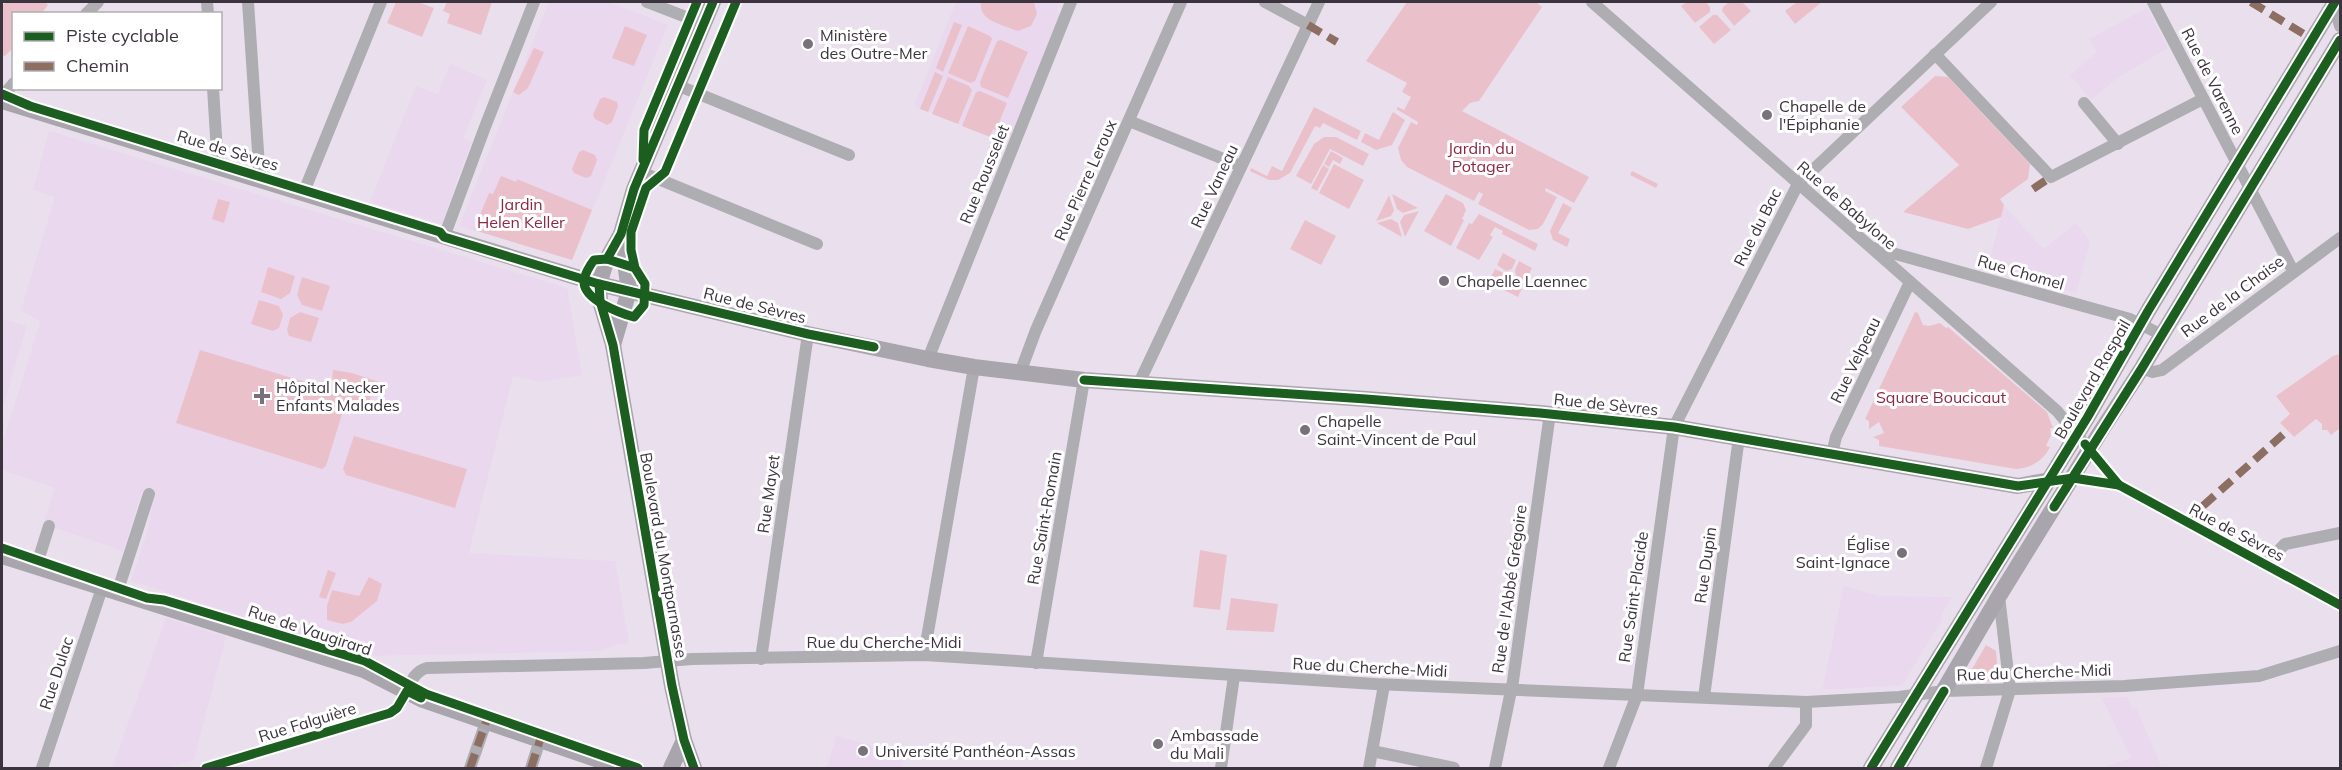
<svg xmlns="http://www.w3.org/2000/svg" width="2342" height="770" viewBox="0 0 2342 770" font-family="Mulish,sans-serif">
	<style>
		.built { fill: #ead8ef }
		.green { fill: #eac1cb }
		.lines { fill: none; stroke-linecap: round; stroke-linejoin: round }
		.minor { stroke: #aeadb2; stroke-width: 12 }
		.major { stroke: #a9a5ad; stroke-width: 16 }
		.quiet { stroke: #8d6e63; stroke-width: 8; stroke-dasharray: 15 8; stroke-linecap: butt }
		.cycleway-casing { stroke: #fff; stroke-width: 13 }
		.cycleway { stroke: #1b5e20; stroke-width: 9 }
		.poi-dot { fill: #78707b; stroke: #fff; stroke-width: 2 }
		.labels { text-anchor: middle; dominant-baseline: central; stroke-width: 6; stroke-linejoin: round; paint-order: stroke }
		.poi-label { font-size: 16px; fill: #3b333d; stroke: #fff; text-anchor: start }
		.street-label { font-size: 16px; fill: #3b333d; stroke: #fff }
		.park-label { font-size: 16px; fill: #8d2740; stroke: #fff }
	</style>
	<rect width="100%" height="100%" fill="#eae0ed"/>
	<g class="built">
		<polygon points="549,2 609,2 668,25 572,260 459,226"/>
		<polygon points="956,2 1064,2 1059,2 1057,9 1060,14 1007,144 914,106"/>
		<polygon points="2147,8 2168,48 2116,79 2091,100 2070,75 2097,52 2089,39"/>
		<polygon points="450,64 487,80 463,138 472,142 455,184 456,185 442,224 370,202 416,86 438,94"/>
		<polygon points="49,131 567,288 582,375 540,382 513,376 469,553 615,561 629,643 614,645 600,651 368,656 131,581 149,525 154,496 142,492 123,551 43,524 55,488 2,470 2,445 40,322 21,310 55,197 33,190"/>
		<polygon points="2004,205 2041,247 2045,248 2076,223 2090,242 2076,293 1987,269"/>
		<polygon points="2,319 27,326 2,410"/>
		<polygon points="1844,586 1879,596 1952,597 1942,614 1942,620 1902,685 1822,690"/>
		<polygon points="166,618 226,637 194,760 165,768 112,768"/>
		<polygon points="2128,697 2132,709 2136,708 2162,768 2101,768 2131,758 2102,698"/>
		<polygon points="836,736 904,754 901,768 827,768"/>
	</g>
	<g class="green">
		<polygon points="6,2 45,2 48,5 42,13 14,14 13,48 5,56 2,55 2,6"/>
		<polygon points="396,2 418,2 434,8 422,37 387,23"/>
		<polygon points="447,2 492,2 481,35 447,23 450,14 443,11"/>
		<path d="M981 2H1034L1037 14 1031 26 1018 31C1003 25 978 21 981 2Z"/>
		<polygon points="1407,2 1536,2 1542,7 1479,101 1470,103 1462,111 1589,177 1574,203 1546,188 1545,191 1557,197 1543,224 1538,229 1529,230 1478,204 1483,194 1479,192 1474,201 1407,167 1401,160 1398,148 1411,122 1417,125 1418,122 1396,109 1398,107 1404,110 1411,97 1402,92 1407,83 1366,61"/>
		<polygon points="1687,2 1706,2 1710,7 1710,12 1695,23 1681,6"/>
		<polygon points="1729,2 1742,2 1751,11 1734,26 1722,11 1723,7"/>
		<polygon points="1797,2 1822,2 1795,24 1785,11"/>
		<polygon points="1713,15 1717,15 1731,30 1714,44 1699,27"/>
		<polygon points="954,22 962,25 943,72 936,68"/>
		<polygon points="625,26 647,35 634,66 612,58"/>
		<polygon points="968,26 990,36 992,39 975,81 971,83 948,73"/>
		<polygon points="1001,40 1028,52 1008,98 981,87 980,82 997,41"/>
		<polygon points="534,48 544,52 528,88 519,95 513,92"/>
		<polygon points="935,72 943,76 928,112 920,109"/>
		<polygon points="1935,76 1948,77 2030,164 2028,179 2000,199 2004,205 2001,217 1968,229 1903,212 1959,165 1901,107"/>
		<polygon points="948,77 969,86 972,90 958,124 932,114"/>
		<polygon points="980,91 1007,103 996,130 993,129 990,137 962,126 976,92"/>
		<polygon points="604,97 617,102 618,106 612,122 607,125 595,119 593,115 600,99"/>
		<polygon points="1314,107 1361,131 1357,140 1323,123 1320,128 1315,126 1290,173 1278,180 1269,180 1250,171 1251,168 1267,176 1272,166 1282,171"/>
		<polygon points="1393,112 1405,120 1392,145 1376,150 1361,142 1365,133 1379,140"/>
		<polygon points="1324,137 1336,137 1369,154 1363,166 1330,149 1311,184 1296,176 1314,144"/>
		<polygon points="583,150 595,155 597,160 591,176 586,178 574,173 572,169 579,152"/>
		<polygon points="1331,151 1343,158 1340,164 1333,160 1329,167 1324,164"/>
		<polygon points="1334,164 1364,180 1349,209 1319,193"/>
		<polygon points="1323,165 1329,169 1317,191 1311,188"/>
		<polygon points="1632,171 1658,184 1656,188 1630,175"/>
		<polygon points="501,176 516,182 517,179 592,210 572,260 474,230 489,193 493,194"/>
		<polygon points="1392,194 1418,208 1403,213 1397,209"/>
		<polygon points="1446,194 1463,203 1466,210 1462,219 1464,220 1451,246 1424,231"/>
		<polygon points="1389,195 1394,210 1391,216 1376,221"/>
		<polygon points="218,199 230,202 224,223 212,219"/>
		<polygon points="1563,203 1572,208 1558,233 1570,239 1567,247 1553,240 1550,231"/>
		<polygon points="1419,211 1405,237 1400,222 1404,215"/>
		<polygon points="1479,214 1538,244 1535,251 1502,234 1503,231 1495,227 1490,235 1493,237 1479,260 1456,248 1469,223 1472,224"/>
		<polygon points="1391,219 1398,223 1402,237 1377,223"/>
		<polygon points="1305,220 1336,236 1321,265 1290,249"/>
		<polygon points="1503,253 1516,260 1512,269 1506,271 1497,265"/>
		<polygon points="1519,261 1532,268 1526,281 1516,276 1515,270"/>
		<polygon points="268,267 295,276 290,293 281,299 261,292"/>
		<polygon points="1495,269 1506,274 1507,279 1502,288 1488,282"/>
		<polygon points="302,277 330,286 322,311 302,305 297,295"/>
		<polygon points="1514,278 1524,284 1518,297 1504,290 1509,280"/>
		<polygon points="259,300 279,306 283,315 279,328 273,331 251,324"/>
		<polygon points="300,312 319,318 311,342 289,336 287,330 290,318"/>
		<path d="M1915 312 1918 313 1923 325 1929 326 1940 323 1946 328 1948 327 2047 412 2053 428H2050L2051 435 2046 446 2050 447C2043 461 2031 468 2016 469L1879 446V440L1873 437 1884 433 1879 422 1869 429V421L1865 419Z"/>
		<polygon points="200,350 325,388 332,381 333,370 352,373 382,383 371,395 367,412 343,411 326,466 322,469 176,423"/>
		<polygon points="2340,354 2340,428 2331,435 2327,430 2322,430 2322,424 2316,419 2294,437 2280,423 2290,414 2276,396 2333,356"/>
		<polygon points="354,436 467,469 455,508 346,475 343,469"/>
		<polygon points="1200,550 1227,555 1220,610 1193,607"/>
		<polygon points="328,570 336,573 326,599 319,597"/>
		<polygon points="369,577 382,584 377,601 351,622 343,624 327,620 327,606 332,590 359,596"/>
		<polygon points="1231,598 1278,604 1274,632 1226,630"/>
		<polygon points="1986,645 1996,651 1998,676 1996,680 1974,683 1974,681 1971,681 1970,683 1965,684 1965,681"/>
	</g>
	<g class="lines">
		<g class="minor">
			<polyline points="207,2 208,14"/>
			<polyline points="248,2 260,181"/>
			<polyline points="647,2 704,24"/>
			<polyline points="1265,2 1308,25"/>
			<polyline points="1592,2 2057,411 2119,485 2340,605"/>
			<polyline points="2153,2 2293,271"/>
			<polyline points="2333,2 2340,26"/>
			<polyline points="86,14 98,2"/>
			<polyline points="1935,54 2051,177 2203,99"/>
			<polyline points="679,86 849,155"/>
			<polyline points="213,88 218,168"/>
			<polyline points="2,97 14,83"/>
			<polyline points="2084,103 2118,144"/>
			<polyline points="1129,121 1241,166"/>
			<polyline points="641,172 817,244"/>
			<polyline points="303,194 381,2"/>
			<polyline points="444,237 485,127 534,2"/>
			<polyline points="1874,248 2130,319 2162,335"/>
			<polyline points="928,359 1071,2"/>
			<polyline points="2142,368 2153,372 2162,370 2340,238"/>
			<polyline points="1020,373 1036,330 1181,2"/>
			<polyline points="1139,383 1319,2"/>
			<polyline points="1832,454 1836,437 1910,282"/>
			<polyline points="2050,480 2073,478 2119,485"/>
			<polyline points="2266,564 2285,544 2340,533"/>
			<polyline points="36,567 49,526"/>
			<polyline points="117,593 149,494"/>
			<polyline points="924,655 974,367"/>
			<polyline points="761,659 808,334"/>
			<polyline points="1036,663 1084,380"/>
			<polyline points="1704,697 1739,437"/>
			<polyline points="1372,751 1454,768"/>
			<polyline points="42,768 102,588"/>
			<path d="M206 768 390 713C409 703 406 673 427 668L644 663 692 659 924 655 1375 684 1806 702 1899 697 1944 691 2124 686 2259 676 2340 651"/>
			<polyline points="470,768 486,722"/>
			<polyline points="531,768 540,740"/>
			<polyline points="1221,768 1234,676"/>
			<polyline points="1369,768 1384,685"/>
			<polyline points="1495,768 1513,681 1550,413"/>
			<polyline points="1609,768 1637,695 1674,427 1798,184 1991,2"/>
			<polyline points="1774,768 1806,725 1806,702"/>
			<polyline points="1986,768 2010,690 1999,596"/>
		</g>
		<g class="major">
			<polyline points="2,101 599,284 808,334 928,359 974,367 1084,380 1366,399 1540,413 1674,427 2018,486 2050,480"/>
			<polyline points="613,345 629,291 621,234"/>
			<polyline points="2,556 364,670 423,700 622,768"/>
			<polyline points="671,768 684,740"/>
			<polyline points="694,768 684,740 672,686 613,345 600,301 599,284 607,259 621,234 634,189 713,2"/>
			<polyline points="1871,768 2087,418 2148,311 2335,2"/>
			<polyline points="1898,768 1999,596 2101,431 2142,368 2340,40"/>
		</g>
		<g class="quiet">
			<polyline points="2251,2 2312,39"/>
			<polyline points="1308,25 1337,42"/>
			<polyline points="2033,189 2051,177"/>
			<polyline points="2186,521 2287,431"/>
			<polyline points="470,768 486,722"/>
			<polyline points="531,768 540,740"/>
		</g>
		<g class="cycleway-casing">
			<g id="cycleway">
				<polyline points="2,94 30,106 440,232 444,237 599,284 808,334 874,347"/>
				<polyline points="643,160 644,130 697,2"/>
				<polyline points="607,259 621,234 634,189 713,2"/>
				<path d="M635 268 607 259 594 260C590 265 584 275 584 282 584 300 620 313 634 317L644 305 645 284 635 268 631 250V232L646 188 665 172 736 2"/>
				<polyline points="599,284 600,301 613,345 672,686 684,740 694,768"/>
				<polyline points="1084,380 1366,399 1540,413 1674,427 2018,486 2073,478 2119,485"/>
				<polyline points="2085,444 2119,485 2340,605"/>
				<polyline points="2054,507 2142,368 2340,40"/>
				<polyline points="2,548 147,598 164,600 365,661 426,694 638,768"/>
				<polyline points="206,768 390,713 397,708 407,691 421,698"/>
				<polyline points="1871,768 2087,418 2148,311 2335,2"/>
				<polyline points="1898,768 1944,691"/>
			</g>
		</g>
		<use href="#cycleway" class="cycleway"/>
	</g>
	<g class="poi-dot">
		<circle cx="808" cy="44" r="6"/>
		<circle cx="1767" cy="115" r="6"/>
		<circle cx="1444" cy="281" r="6"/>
		<path d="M259 387h6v6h6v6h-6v6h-6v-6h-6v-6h6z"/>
		<circle cx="1305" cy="430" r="6"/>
		<circle cx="1902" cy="553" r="6"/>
		<circle cx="1158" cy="744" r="6"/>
		<circle cx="863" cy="751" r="6"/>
	</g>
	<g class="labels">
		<g class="poi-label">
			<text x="820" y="35">Ministère<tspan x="820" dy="18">des Outre-Mer</tspan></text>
			<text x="1779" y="106">Chapelle de<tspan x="1779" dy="18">l'Épiphanie</tspan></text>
			<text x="1456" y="281">Chapelle Laennec</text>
			<text x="276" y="387">Hôpital Necker<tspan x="276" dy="18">Enfants Malades</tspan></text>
			<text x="1317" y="421">Chapelle<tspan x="1317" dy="18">Saint-Vincent de Paul</tspan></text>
			<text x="1890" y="544" text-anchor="end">Église<tspan x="1890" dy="18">Saint-Ignace</tspan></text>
			<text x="1170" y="735">Ambassade<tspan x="1170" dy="18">du Mali</tspan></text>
			<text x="875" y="751">Université Panthéon-Assas</text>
		</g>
		<g class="street-label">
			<text transform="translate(2213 81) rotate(63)">Rue de Varenne</text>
			<text transform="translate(228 150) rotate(17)">Rue de Sèvres</text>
			<text transform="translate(984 174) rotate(-68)">Rue Rousselet</text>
			<text transform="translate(1085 180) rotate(-66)">Rue Pierre Leroux</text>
			<text transform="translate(1214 186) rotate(-65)">Rue Vaneau</text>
			<text transform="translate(1847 205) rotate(41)">Rue de Babylone</text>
			<text transform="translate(1757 227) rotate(-63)">Rue du Bac</text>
			<text transform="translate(2021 272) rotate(16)">Rue Chomel</text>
			<text transform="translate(2232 296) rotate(-37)">Rue de la Chaise</text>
			<text transform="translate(755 305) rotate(14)">Rue de Sèvres</text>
			<text transform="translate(1855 360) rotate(-64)">Rue Velpeau</text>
			<text transform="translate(2092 379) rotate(-60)">Boulevard Raspail</text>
			<text transform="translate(1606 404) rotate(6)">Rue de Sèvres</text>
			<text transform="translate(768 494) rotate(-82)">Rue Mayet</text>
			<text transform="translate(1044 518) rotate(-80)">Rue Saint-Romain</text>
			<text transform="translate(2237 532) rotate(28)">Rue de Sèvres</text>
			<text transform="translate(664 555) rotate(80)">Boulevard du Montparnasse</text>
			<text transform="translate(1705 565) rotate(-82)">Rue Dupin</text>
			<text transform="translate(1509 589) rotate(-82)">Rue de l'Abbé Grégoire</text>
			<text transform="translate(1633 597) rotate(-82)">Rue Saint-Placide</text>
			<text transform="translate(310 630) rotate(18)">Rue de Vaugirard</text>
			<text x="884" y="642">Rue du Cherche-Midi</text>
			<text transform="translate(1370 667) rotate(3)">Rue du Cherche-Midi</text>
			<text transform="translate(2034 672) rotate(-2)">Rue du Cherche-Midi</text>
			<text transform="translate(56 673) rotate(-72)">Rue Dulac</text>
			<text transform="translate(307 722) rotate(-17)">Rue Falguière</text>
		</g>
		<g class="park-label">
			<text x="1481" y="148">Jardin du<tspan x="1481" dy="18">Potager</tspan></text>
			<text x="521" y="204">Jardin<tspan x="521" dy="18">Helen Keller</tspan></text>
			<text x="1941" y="397">Square Boucicaut</text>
		</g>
	</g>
	<rect width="2342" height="770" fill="none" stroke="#3b333d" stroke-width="6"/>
	<rect x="12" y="12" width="210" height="78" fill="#ffffff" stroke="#b1adb1" stroke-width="1.5"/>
	<rect x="24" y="32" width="30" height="9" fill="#1b5e20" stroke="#b1adb1" stroke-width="1.5"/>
	<text x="66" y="42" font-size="18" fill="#3b333d">Piste cyclable</text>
	<rect x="24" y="62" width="30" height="9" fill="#8d6e63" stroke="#b1adb1" stroke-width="1.5"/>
	<text x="66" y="72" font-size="18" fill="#3b333d">Chemin</text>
</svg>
